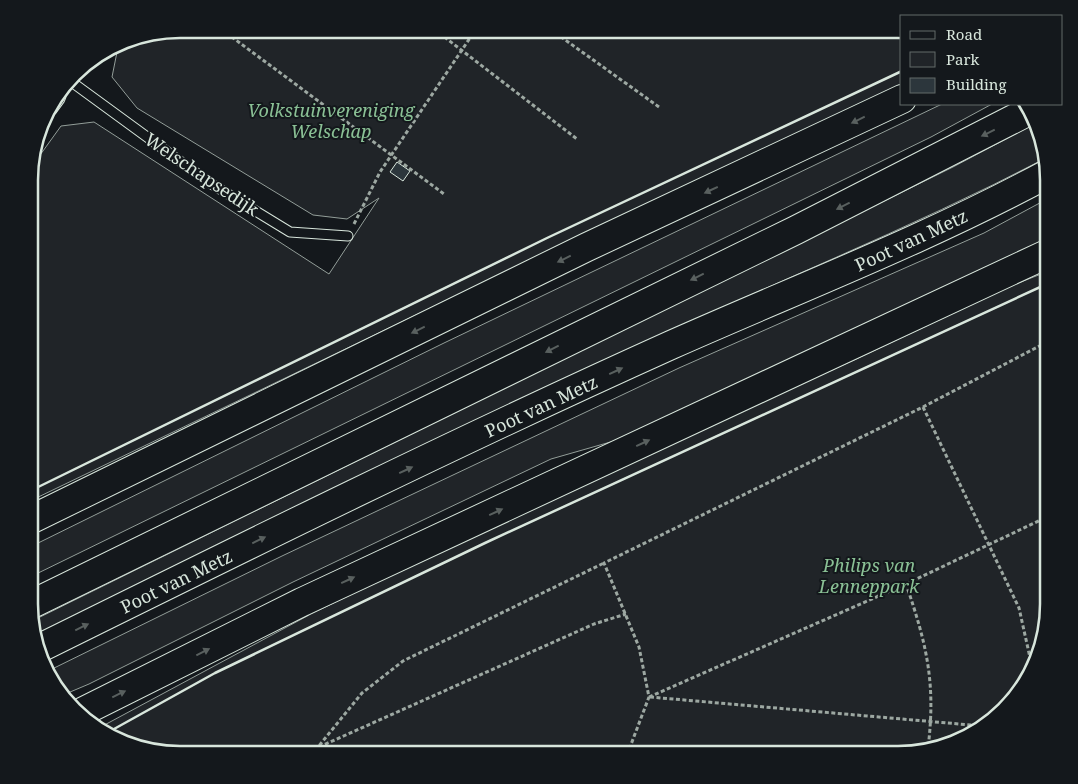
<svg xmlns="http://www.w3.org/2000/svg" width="1078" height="784" viewBox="0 0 1078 784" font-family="'Noto Serif',serif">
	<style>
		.green { fill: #202428; stroke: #939e99 }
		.building { fill: #2c363c; stroke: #d8e6dc }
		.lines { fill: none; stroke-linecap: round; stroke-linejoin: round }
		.service-casing { stroke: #d8e6dc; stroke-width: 11 }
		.minor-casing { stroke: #d8e6dc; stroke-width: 21 }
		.trunk-casing { stroke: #d8e6dc; stroke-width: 30 }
		.motorway-casing { stroke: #d8e6dc; stroke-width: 30 }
		.path { stroke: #9da8a2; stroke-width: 3; stroke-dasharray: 4 2.5; stroke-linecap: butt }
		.service { stroke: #14181c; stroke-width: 9 }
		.minor { stroke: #14181c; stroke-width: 19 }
		.trunk { stroke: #14181c; stroke-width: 28 }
		.motorway { stroke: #14181c; stroke-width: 28 }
		.wall { stroke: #d8e6dc; stroke-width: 2.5 }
		.oneway { fill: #59605f }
		.labels { text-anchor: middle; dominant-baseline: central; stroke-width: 4; stroke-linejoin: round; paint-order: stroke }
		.park-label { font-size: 18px; font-style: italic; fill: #8ac095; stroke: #14181c }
		.street-label { font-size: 18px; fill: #d8e6dc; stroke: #14181c }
		.rim { fill: none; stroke: #d8e6dc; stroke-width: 2.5 }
	</style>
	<rect width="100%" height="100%" fill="#14181c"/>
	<g class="green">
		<polygon points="179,29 902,29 902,84 609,222 30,501 30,169 61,126 94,122 329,274 379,198 347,219 313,215 137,108 112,77 118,47 122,42 131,37"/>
		<polygon points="942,104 992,104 931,137 30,577 30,547 444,343"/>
		<path d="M1036 123 1046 158C908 230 763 287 622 353 424 444 229 541 34 637L30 622 953 167Z"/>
		<polygon points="1049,198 1049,239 1003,263 614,441 551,459 293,582 89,684 63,695 49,680 46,672 282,556 679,368 984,233"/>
		<polygon points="1049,271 1049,614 1038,662 1018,697 966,740 899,755 170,755 131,747 97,729 311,614 532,506 854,360 1013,285"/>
	</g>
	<polygon class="building" points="397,162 410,171 403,181 390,172"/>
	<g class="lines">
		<g class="service-casing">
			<polyline id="service" points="69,80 210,183 290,232 348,236"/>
		</g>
		<g class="minor-casing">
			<polyline id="minor" points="48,107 56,96"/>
		</g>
		<g class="trunk-casing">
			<g id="trunk">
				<polyline points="30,520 587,247 902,99"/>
				<polyline points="78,714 302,602 1049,253"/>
			</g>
		</g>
		<g class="motorway-casing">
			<g id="motorway">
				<polyline points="30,605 796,230 1031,110"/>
				<path d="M38 649C248 545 458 441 671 345 797 289 927 239 1049 173"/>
			</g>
		</g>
		<g class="path">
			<polyline points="221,29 444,194"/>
			<polyline points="434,29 577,139"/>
			<polyline points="550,29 659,107"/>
			<polyline points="354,224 380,172 476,29"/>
			<polyline points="923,407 1019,608 1033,671"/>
			<polyline points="906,584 1049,516"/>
			<path d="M649 697 906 584C927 645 936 684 928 748"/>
			<polyline points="650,697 982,726"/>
			<polyline points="319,747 594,624 626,614"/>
			<polyline points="282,755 318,747 362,693 403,661 604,563"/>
			<polyline points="627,755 649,697 639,647 604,563 923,407 1049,341"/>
		</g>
		<use href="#service" class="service"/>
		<use href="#minor" class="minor"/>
		<use href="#trunk" class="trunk"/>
		<use href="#motorway" class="motorway"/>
		<g class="wall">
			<polyline points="30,491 547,238 902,71"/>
			<polyline points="105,734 215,673 485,543 1049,283"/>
		</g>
	</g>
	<defs><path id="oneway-solid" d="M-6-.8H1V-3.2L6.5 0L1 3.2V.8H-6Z" transform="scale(1.25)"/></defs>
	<g class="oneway">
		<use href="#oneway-solid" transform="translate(858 120) rotate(154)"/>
		<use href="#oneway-solid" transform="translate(988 133) rotate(154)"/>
		<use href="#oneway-solid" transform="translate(711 190) rotate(155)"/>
		<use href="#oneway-solid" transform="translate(843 206) rotate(153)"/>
		<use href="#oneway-solid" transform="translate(564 259) rotate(154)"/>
		<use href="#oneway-solid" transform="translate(697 277) rotate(154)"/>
		<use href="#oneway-solid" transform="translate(418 330) rotate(154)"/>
		<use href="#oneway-solid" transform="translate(552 349) rotate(153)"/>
		<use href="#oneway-solid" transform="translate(616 371) rotate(-25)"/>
		<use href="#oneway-solid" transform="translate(643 443) rotate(-25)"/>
		<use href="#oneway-solid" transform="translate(406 470) rotate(-25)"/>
		<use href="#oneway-solid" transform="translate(496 512) rotate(-25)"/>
		<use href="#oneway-solid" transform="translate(259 540) rotate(-26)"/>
		<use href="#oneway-solid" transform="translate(348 580) rotate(-25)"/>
		<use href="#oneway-solid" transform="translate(82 627) rotate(-26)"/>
		<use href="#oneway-solid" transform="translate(203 652) rotate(-27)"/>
		<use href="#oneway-solid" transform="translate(119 694) rotate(-26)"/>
	</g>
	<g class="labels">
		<g class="park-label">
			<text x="331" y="110">Volkstuinvereniging<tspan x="331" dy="21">Welschap</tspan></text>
			<text x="869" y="565">Philips van<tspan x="869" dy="21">Lenneppark</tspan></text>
		</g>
		<g class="street-label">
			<text transform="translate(202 174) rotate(34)">Welschapsedijk</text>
			<text transform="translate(911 240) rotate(-25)">Poot van Metz</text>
			<text transform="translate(541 406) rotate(-25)">Poot van Metz</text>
			<text transform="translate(176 581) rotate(-26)">Poot van Metz</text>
		</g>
	</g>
	<path d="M0 0H1078V784H0ZM180 38H898A142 142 0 0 1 1040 180V604A142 142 0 0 1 898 746H180A142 142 0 0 1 38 604V180A142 142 0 0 1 180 38Z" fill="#14181c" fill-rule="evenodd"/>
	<path class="rim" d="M180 38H898A142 142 0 0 1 1040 180V604A142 142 0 0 1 898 746H180A142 142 0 0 1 38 604V180A142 142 0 0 1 180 38Z"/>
	<rect x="900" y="15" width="162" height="90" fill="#14181c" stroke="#626a69"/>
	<rect x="910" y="31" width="25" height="8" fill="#14181c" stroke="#626a69"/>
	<text x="946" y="40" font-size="15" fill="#d8e6dc">Road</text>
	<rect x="910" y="52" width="25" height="15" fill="#202428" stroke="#626a69"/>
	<text x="946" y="65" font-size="15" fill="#d8e6dc">Park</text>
	<rect x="910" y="78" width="25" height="15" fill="#2c363c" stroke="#626a69"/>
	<text x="946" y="90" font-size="15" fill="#d8e6dc">Building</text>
</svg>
